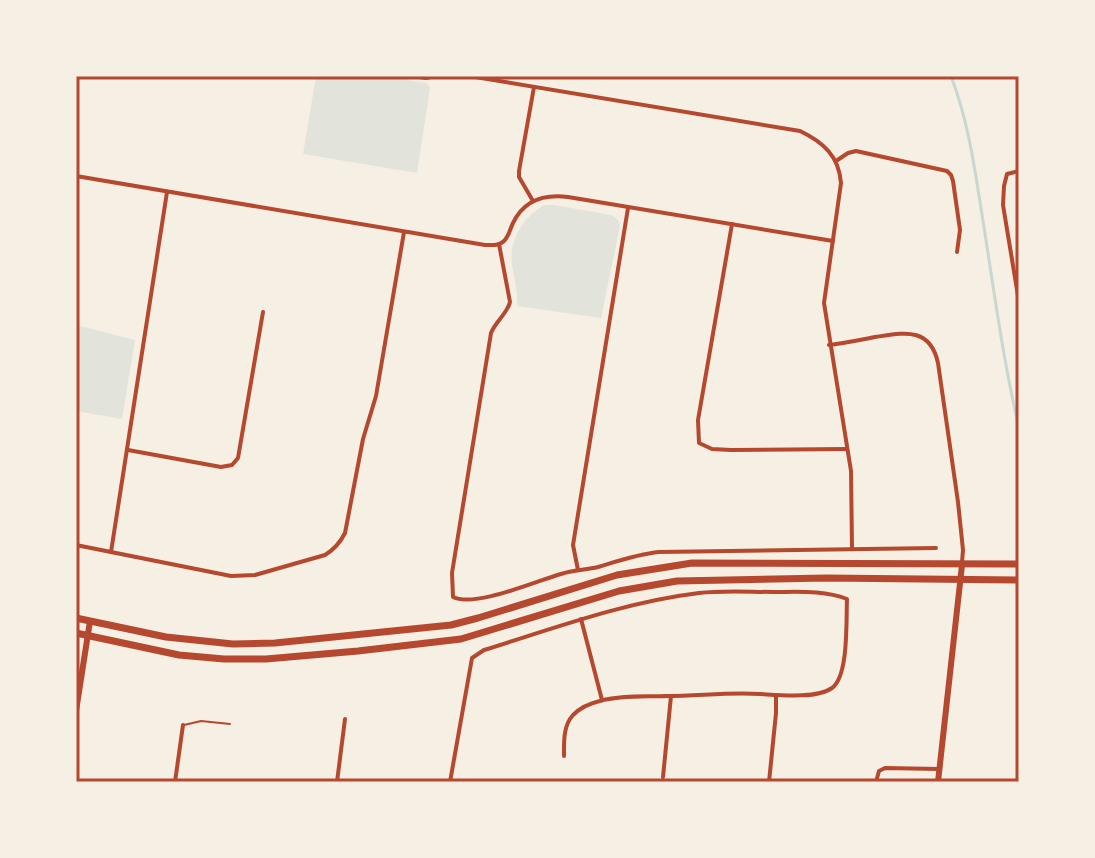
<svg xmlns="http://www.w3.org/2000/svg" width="1095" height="858" viewBox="0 0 1095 858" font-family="Helvetica,sans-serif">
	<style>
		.green { fill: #e2e4dc }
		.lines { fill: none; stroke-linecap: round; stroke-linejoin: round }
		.stream { stroke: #c9d6d2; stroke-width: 3 }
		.service { stroke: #b5482f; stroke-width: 2 }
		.minor { stroke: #b5482f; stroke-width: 4 }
		.tertiary { stroke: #b5482f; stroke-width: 6 }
		.primary { stroke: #b5482f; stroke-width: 7 }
		.neatline { fill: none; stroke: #b5482f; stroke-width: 3 }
	</style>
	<rect width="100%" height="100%" fill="#f6efe4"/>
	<g class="green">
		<polygon points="316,76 400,76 412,81 427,83 430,88 417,173 303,154"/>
		<path d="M544 205H554L606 214C614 216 619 217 620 226L601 318 517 306C519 276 503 261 518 232 524 220 533 212 544 205Z"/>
		<polygon points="76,325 135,340 122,419 76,411"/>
	</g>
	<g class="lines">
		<path class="stream" d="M951 76C969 123 975 171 983 221 994 290 1003 360 1019 428"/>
		<polyline class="service" points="184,725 201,721 230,724"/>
		<g class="minor">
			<polyline points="412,76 426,78 435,76"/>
			<path d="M469 76 800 131C823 142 839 156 841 183L824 303 851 471 852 548"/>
			<polyline points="836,161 848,153 856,151 947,171 951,175 953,181 960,230 957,252"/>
			<polyline points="1019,171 1007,174 1004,186 1003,205 1019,302"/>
			<path d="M76 176 485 245C492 245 499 246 504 241 509 236 510 229 513 223 524 200 545 194 568 197L833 241"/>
			<polyline points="533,201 519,177 519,171 534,87"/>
			<polyline points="732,224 698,420 699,443 712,449 731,450 847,449"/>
			<path d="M499 244 510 302C507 314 496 321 491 333L452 573 453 597C475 608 536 581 561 574 573 570 586 570 598 567 618 561 638 554 659 552L936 548"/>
			<path d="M829 345C845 343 860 340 875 337 903 333 930 326 938 363L958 502 963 550 962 562"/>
			<polyline points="128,450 221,467 232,465 238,458 263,312"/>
			<path d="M76 545 231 576 255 575 325 555C335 549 340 543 345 533L363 439 376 396 404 232"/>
			<polyline points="111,552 167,192"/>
			<polyline points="578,570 573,545 628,208"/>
			<polyline points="581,619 602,700"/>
			<polyline points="663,777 671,696"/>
			<polyline points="175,782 183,725"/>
			<polyline points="337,782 345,719"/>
			<path d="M450 782 472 658 484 650C555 628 625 602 699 593 724 590 749 592 774 592 798 592 824 590 847 599 846 619 849 676 832 688 817 699 778 695 760 694 729 692 698 696 667 696 645 697 622 695 600 701 591 703 580 708 573 715 563 726 564 742 564 756"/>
			<polyline points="769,782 776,713 776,695"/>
			<polyline points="876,782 879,771 885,768 939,769"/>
		</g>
		<g class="tertiary">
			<polyline points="76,711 90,621"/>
			<polyline points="938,782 962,565"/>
		</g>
		<g class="primary">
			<polyline points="76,618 166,637 233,644 275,643 451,625 478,618 617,575 692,563 1019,564"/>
			<polyline points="76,633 179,655 224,659 266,659 358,651 461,639 619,591 677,581 826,578 1019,580"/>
		</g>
	</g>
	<rect width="1095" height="858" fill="none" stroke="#f6efe4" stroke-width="156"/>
	<rect x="78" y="78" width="939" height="702" class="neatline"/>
</svg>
